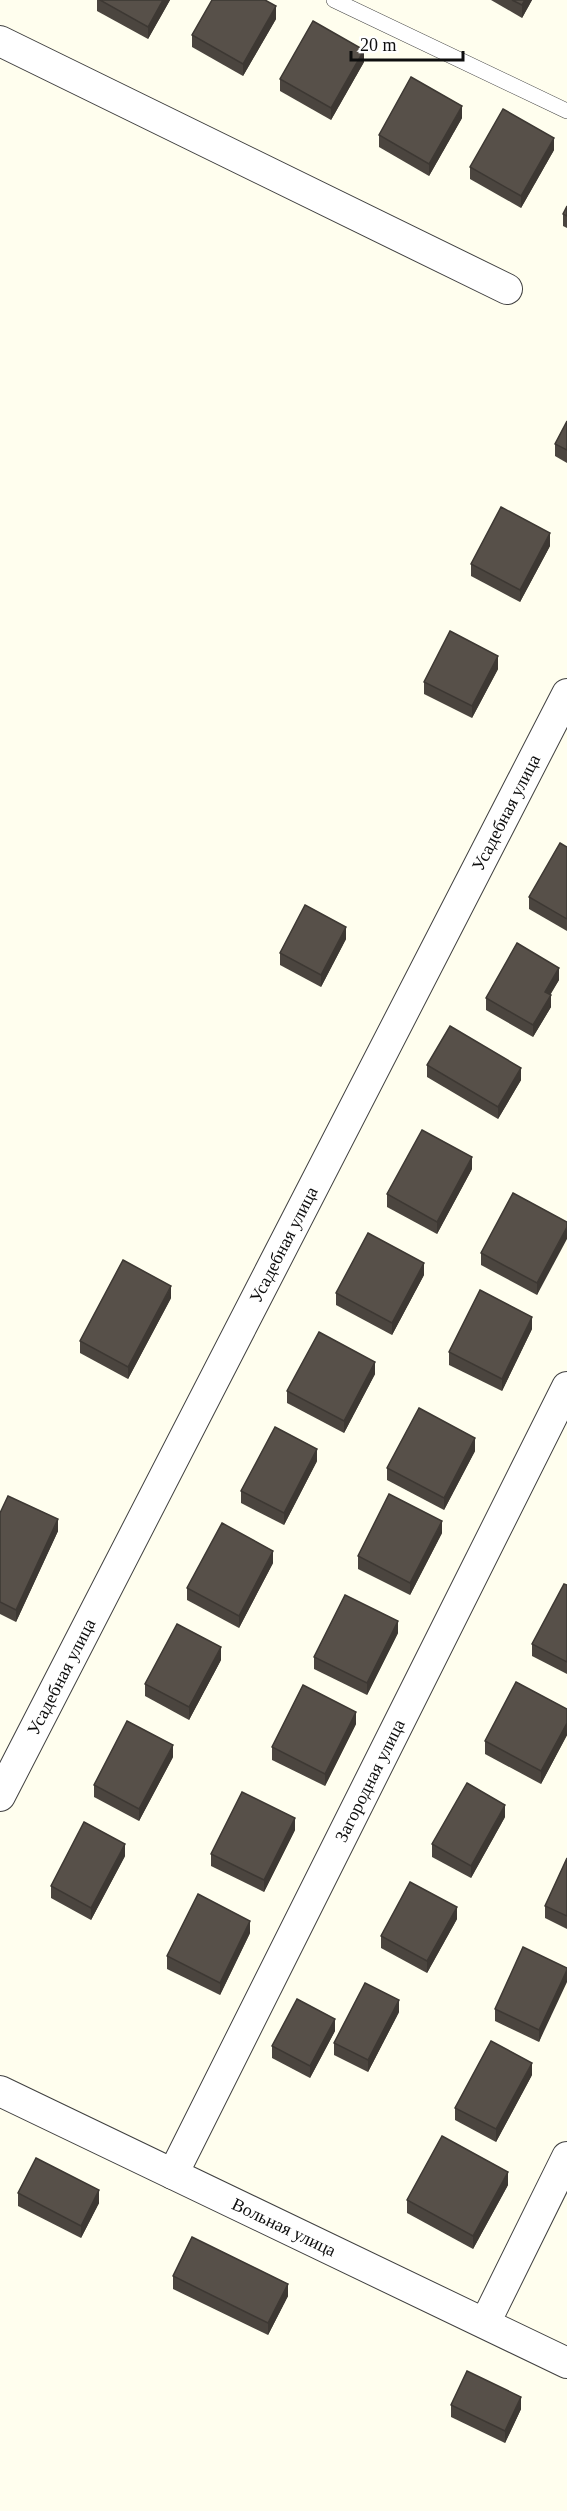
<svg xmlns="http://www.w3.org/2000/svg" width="567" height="2511" viewBox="0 0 567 2511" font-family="Georgia,serif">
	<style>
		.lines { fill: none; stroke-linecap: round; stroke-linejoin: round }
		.lane-casing { stroke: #414141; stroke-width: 16 }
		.street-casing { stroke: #414141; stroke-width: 32 }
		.lane { stroke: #fff; stroke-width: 15 }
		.street { stroke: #fff; stroke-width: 30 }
		.wall { fill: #4b453f }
		.shaded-wall { fill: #3d3833 }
		.building { fill: #575049; stroke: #3d3833; stroke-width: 1.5 }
		.labels { text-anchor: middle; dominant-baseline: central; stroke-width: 6; stroke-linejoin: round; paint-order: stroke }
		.street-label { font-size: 18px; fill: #0e0e0e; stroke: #fff }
	</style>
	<rect width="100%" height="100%" fill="#fffeee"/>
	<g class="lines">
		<g class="lane-casing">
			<polyline id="lane" points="334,0 567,111"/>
		</g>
		<g class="street-casing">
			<g id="street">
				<polyline points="0,41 507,289"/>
				<path id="s1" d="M0 1796 567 694"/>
				<path id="s2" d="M0 2091 567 2363"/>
				<path id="s3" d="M173 2174 567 1387"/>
				<polyline points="485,2323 567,2157"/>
			</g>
		</g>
		<use href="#lane" class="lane"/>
		<use href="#street" class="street"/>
	</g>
	<g class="wall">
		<polygon points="97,0 170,0 148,39 97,11"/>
		<polygon points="491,0 532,0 522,18"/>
		<polygon points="276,19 243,76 192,47 192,35"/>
		<polygon points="364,62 331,120 280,91 280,79"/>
		<polygon points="462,118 429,176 379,147 379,135"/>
		<polygon points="554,150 521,208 470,179 470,167"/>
		<polygon points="567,206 567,228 563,226 563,214"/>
		<polygon points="567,421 567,463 555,456 555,444"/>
		<polygon points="550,546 520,602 471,576 471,564"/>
		<polygon points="498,669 472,718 424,694 424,682"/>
		<polygon points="567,847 567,931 529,909 529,897"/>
		<polygon points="346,939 321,987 280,965 280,953"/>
		<polygon points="559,980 550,994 551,1007 533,1037 486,1010 486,998"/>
		<polygon points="427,1065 521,1080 498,1119 427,1077"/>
		<polygon points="472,1169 437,1234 387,1207 387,1194"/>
		<polygon points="567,1222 537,1295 481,1265 481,1253"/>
		<polygon points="424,1275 392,1335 336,1305 336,1293"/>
		<polygon points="171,1298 128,1379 80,1353 80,1341"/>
		<polygon points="532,1329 502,1391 449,1365 449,1352"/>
		<polygon points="375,1374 344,1433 287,1403 287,1391"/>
		<polygon points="475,1451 444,1510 387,1480 387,1468"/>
		<polygon points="317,1461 284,1525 241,1503 241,1491"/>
		<polygon points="0,1513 58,1531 16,1622 0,1614"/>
		<polygon points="442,1533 410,1595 358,1569 358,1556"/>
		<polygon points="273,1563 239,1628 187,1600 187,1588"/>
		<polygon points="567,1585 567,1674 532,1656 532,1644"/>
		<polygon points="398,1633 367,1695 314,1669 314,1657"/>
		<polygon points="221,1660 189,1720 145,1696 145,1684"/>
		<polygon points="567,1709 567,1735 541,1784 485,1754 485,1741"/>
		<polygon points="356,1724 325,1786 272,1760 272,1747"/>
		<polygon points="173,1757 139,1821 94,1797 94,1785"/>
		<polygon points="505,1817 471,1878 432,1857 432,1844"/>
		<polygon points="295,1830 264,1892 211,1866 211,1854"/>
		<polygon points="125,1856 91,1920 51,1898 51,1886"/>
		<polygon points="567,1858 567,1929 545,1918 545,1906"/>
		<polygon points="457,1919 427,1973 381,1948 381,1936"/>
		<polygon points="250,1933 220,1995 167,1969 167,1956"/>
		<polygon points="567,1968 539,2042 495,2021 495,2009"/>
		<polygon points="399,2012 368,2072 334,2055 334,2043"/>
		<polygon points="335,2031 310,2078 272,2058 272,2046"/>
		<polygon points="532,2075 496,2142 455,2120 455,2108"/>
		<polygon points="508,2185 473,2249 407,2213 407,2200"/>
		<polygon points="18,2193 99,2203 81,2238 18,2206"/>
		<polygon points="173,2276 288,2296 268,2335 173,2289"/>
		<polygon points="451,2405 521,2409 505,2443 451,2417"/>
	</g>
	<g class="shaded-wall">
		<polygon points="163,0 170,0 148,39 148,27"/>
		<polygon points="525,0 532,0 522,18 522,5"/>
		<polygon points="276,6 276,19 243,76 243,64"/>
		<polygon points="364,50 364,62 331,120 331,108"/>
		<polygon points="462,106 462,118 429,176 429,164"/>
		<polygon points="554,138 554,150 521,208 521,196"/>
		<polygon points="550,533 550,546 520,602 520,590"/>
		<polygon points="498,656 498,669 472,718 472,706"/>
		<polygon points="346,927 346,939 321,987 321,975"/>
		<polygon points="559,968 559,980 545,1004 545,992"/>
		<polygon points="551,995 551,1007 533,1037 533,1025"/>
		<polygon points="521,1068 521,1080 498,1119 498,1107"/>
		<polygon points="472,1157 472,1169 437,1234 437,1222"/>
		<polygon points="567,1227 567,1239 537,1295 537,1283"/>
		<polygon points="424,1263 424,1275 392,1335 392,1323"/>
		<polygon points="171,1286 171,1298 128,1379 128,1367"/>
		<polygon points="532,1317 532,1329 502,1391 502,1379"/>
		<polygon points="375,1362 375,1374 344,1433 344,1421"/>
		<polygon points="475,1438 475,1451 444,1510 444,1498"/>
		<polygon points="317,1449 317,1461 284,1525 284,1513"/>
		<polygon points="58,1519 58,1531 16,1622 16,1610"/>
		<polygon points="442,1521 442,1533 410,1595 410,1583"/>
		<polygon points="273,1551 273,1563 239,1628 239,1616"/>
		<polygon points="398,1621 398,1633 367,1695 367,1683"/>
		<polygon points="221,1647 221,1660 189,1720 189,1707"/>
		<polygon points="356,1712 356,1724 325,1786 325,1774"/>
		<polygon points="567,1723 567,1735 541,1784 541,1771"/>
		<polygon points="173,1745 173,1757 139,1821 139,1809"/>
		<polygon points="505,1805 505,1817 471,1878 471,1866"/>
		<polygon points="295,1818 295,1830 264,1892 264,1880"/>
		<polygon points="125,1844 125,1856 91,1920 91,1908"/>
		<polygon points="457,1907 457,1919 427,1973 427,1961"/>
		<polygon points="250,1921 250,1933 220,1995 220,1983"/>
		<polygon points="567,1970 567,1982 539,2042 539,2030"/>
		<polygon points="399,2000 399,2012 368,2072 368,2060"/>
		<polygon points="335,2019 335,2031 310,2078 310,2066"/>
		<polygon points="532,2063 532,2075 496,2142 496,2129"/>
		<polygon points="508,2172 508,2185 473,2249 473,2236"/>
		<polygon points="99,2190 99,2203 81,2238 81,2226"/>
		<polygon points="288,2284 288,2296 268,2335 268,2323"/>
		<polygon points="521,2397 521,2409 505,2443 505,2431"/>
	</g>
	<g class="building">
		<polygon points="100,0 163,0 148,27"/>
		<polygon points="212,0 265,0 276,6 243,64 192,35"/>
		<polygon points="512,0 525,0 522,5"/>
		<polygon points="313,21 364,50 331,108 280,79"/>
		<polygon points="411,77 462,106 429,164 379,135"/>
		<polygon points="503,109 554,138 521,196 470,167"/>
		<polygon points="567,206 567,216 563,214"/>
		<polygon points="567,421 567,450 555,444"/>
		<polygon points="501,507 550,533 520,590 471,564"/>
		<polygon points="450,631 498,656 472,706 424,682"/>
		<polygon points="560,843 567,847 567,919 529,897"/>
		<polygon points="305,905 346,927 321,975 280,953"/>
		<polygon points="517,943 559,968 545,992 551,995 533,1025 486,998"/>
		<polygon points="450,1026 521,1068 498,1107 427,1065"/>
		<polygon points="422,1130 472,1157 437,1222 387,1194"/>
		<polygon points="513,1193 567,1222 567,1227 537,1283 481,1253"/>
		<polygon points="368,1233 424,1263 392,1323 336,1293"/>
		<polygon points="123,1260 171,1286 128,1367 80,1341"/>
		<polygon points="480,1290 532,1317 502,1379 449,1352"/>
		<polygon points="319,1332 375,1362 344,1421 287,1391"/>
		<polygon points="419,1408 475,1438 444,1498 387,1468"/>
		<polygon points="275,1427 317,1449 284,1513 241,1491"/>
		<polygon points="389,1494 442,1521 410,1583 358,1556"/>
		<polygon points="8,1496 58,1519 16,1610 0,1602 0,1513"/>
		<polygon points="222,1523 273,1551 239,1616 187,1588"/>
		<polygon points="564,1584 567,1585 567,1662 532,1644"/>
		<polygon points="345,1595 398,1621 367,1683 314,1657"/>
		<polygon points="177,1624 221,1647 189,1707 145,1684"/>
		<polygon points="516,1682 567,1709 567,1723 541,1771 485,1741"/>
		<polygon points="303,1685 356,1712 325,1774 272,1747"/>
		<polygon points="127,1721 173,1745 139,1809 94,1785"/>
		<polygon points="467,1783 505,1805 471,1866 432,1844"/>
		<polygon points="242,1792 295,1818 264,1880 211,1854"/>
		<polygon points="84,1822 125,1844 91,1908 51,1886"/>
		<polygon points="567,1858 567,1916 545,1906"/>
		<polygon points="410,1882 457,1907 427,1961 381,1936"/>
		<polygon points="198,1894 250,1921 220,1983 167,1956"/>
		<polygon points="523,1947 567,1968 567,1970 539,2030 495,2009"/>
		<polygon points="365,1983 399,2000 368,2060 334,2043"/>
		<polygon points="297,1999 335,2019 310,2066 272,2046"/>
		<polygon points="491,2041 532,2063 496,2129 455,2108"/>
		<polygon points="442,2136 508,2172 473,2236 407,2200"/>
		<polygon points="36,2158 99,2190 81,2226 18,2193"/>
		<polygon points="192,2237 288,2284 268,2323 173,2276"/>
		<polygon points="467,2371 521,2397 505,2431 451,2405"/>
	</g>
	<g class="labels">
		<g class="street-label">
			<text stroke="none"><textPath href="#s1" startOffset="1106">Усадебная улица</textPath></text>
			<text stroke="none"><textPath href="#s1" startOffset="620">Усадебная улица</textPath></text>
			<text stroke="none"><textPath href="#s1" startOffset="134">Усадебная улица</textPath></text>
			<text stroke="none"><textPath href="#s3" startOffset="440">Загородная улица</textPath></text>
			<text stroke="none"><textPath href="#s2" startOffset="315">Вольная улица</textPath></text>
		</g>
	</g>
	<path d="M351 51v9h112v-9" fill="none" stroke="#0e0e0e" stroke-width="3"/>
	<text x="360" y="51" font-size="18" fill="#0e0e0e" stroke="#ffffff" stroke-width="4.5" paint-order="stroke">20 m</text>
</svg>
